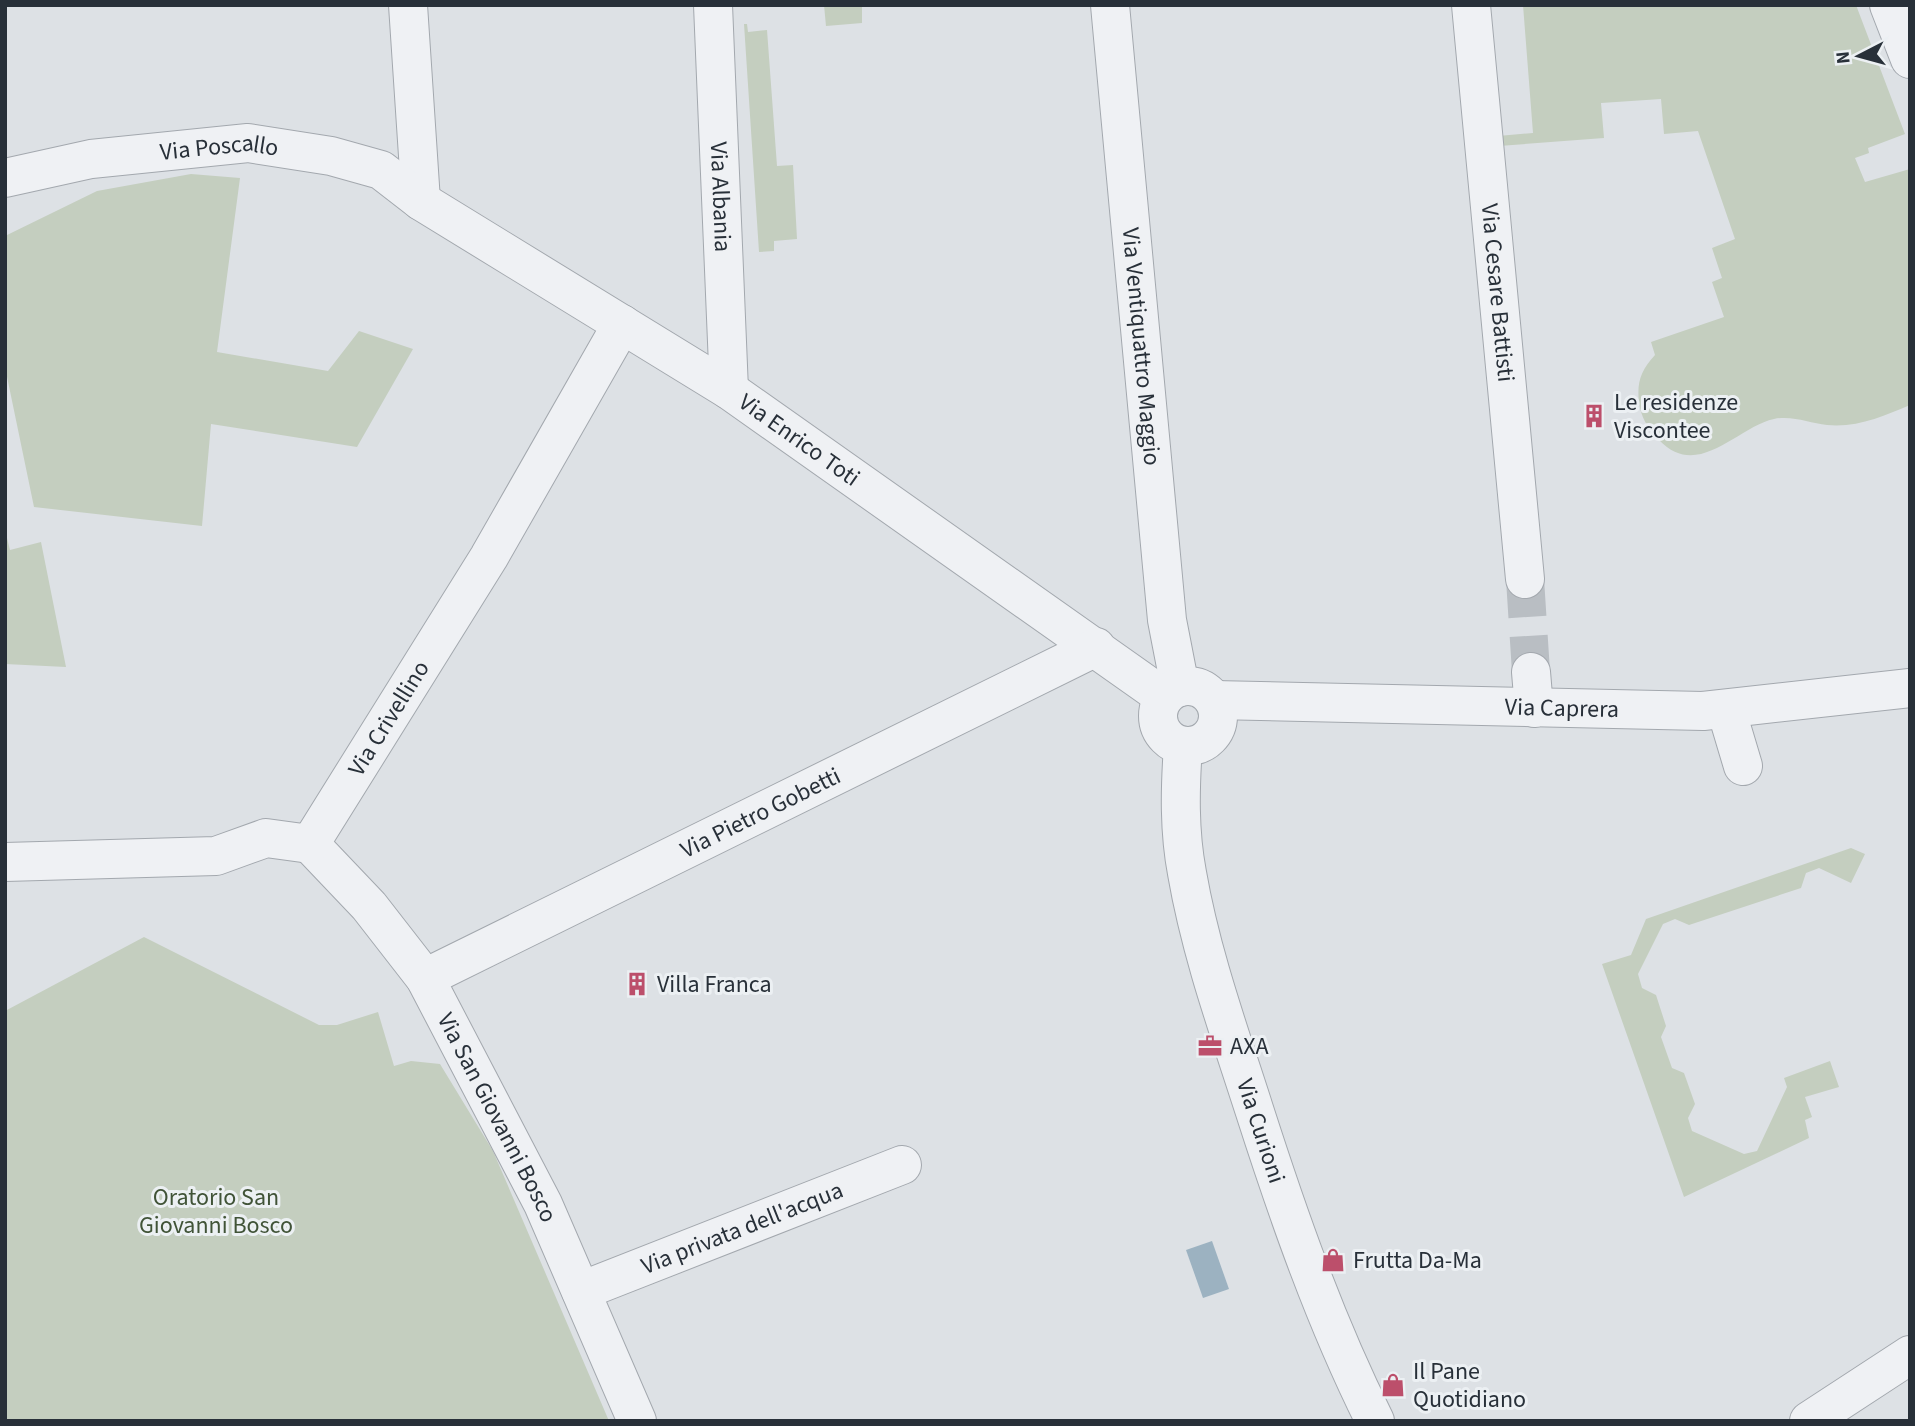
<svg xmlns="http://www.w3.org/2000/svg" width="1915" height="1426" viewBox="0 0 1915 1426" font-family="'Source Sans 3',sans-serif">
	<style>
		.green { fill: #c4cebf }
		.water { fill: #9cb2c1 }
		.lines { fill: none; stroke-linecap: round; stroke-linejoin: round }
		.minor-tunnel { stroke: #b9bec3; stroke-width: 38; stroke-dasharray: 38 19; stroke-linecap: butt }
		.minor-casing { stroke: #a3a8ae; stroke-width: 40 }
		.minor { stroke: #eff1f4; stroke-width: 38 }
		.labels { text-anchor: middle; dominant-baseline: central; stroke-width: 6; stroke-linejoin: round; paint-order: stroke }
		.street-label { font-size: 24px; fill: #283039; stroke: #ecf0f3 }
		.poi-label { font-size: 24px; fill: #283039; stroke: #ecf0f3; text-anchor: start }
		.park-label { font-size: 24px; fill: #405337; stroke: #ecf0f3 }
	</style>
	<rect width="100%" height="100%" fill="#dde1e5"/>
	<g class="green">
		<polygon points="824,5 862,5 862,23 826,26"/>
		<path d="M1523 5H1856L1905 134 1868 148 1869 153 1855 158 1865 182 1910 169V405C1884 416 1857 428 1827 425 1810 423 1792 415 1774 419 1737 427 1698 481 1659 440 1650 431 1643 421 1640 408 1636 386 1639 372 1655 355L1651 342 1724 317 1712 282 1722 278 1712 248 1735 239 1698 131 1664 134 1661 99 1601 103 1604 138 1499 146 1498 136 1533 133Z"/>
		<polygon points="744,24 747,24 748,32 767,30 777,166 793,165 797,239 774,241 774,251 759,252"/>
		<polygon points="191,174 240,178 217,352 328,371 359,331 413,349 357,447 211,424 202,526 34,507 5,367 5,236 97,191"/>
		<polygon points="5,530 10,550 41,542 66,667 5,664"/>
		<polygon points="1851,848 1865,854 1851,883 1819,868 1806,873 1801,888 1689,925 1675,919 1663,924 1638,974 1642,988 1656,995 1666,1026 1661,1037 1672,1068 1684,1073 1695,1104 1688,1118 1692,1131 1744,1154 1757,1151 1787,1087 1784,1078 1830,1061 1839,1087 1805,1097 1812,1117 1805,1120 1809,1138 1684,1197 1602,964 1631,955 1646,919"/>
		<polygon points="144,937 319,1025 337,1025 378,1012 394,1066 411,1061 440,1064 493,1151 609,1421 5,1421 5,1011"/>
	</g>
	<polygon class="water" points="1212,1241 1229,1289 1203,1298 1186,1250"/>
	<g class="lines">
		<polyline class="minor-tunnel" points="1525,579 1531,672"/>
		<g class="minor-casing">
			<g id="minor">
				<polyline points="408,5 421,201"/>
				<path id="s1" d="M713 5 729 390"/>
				<path id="s2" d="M1110 5 1167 620 1180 687"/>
				<path id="s3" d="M1471 5 1525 579"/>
				<polyline points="1889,5 1910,59"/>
				<path id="s4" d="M5 178 91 159 248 143 331 156 381 170 421 201 729 390 1164 697"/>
				<polyline points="1531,672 1534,708"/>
				<circle cx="1188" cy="716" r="30"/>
				<path id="s5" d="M1214 700 1703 711 1910 688"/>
				<polyline points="1726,709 1743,766"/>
				<path id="s6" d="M1183 746C1180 789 1179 831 1187 873 1201 954 1229 1031 1254 1109 1288 1215 1325 1321 1375 1421"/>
				<path id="s7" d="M310 844 369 906 425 978 543 1204 637 1421"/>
				<path id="s8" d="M5 862 216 856 266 838 310 844 489 557 622 324"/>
				<path id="s9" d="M425 978 1096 647"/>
				<path id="s10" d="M581 1291 902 1165"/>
				<polyline points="1809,1421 1910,1355"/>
			</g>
		</g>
		<use href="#minor" class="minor"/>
	</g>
	<defs>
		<g id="building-bare" transform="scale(1.89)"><path d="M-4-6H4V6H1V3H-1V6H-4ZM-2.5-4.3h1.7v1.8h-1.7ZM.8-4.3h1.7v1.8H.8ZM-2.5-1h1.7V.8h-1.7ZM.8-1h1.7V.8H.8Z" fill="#bc4f6b" stroke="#ecf0f3" stroke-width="2.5" paint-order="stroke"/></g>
		<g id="office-bare" transform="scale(1.89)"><path d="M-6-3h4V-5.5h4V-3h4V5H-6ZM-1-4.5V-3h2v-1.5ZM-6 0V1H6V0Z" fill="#bc4f6b" stroke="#ecf0f3" stroke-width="2.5" paint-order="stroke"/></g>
		<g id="shop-bare" transform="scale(1.89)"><path d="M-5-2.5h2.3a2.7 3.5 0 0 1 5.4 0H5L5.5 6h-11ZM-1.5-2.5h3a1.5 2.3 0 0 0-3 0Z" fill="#bc4f6b" stroke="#ecf0f3" stroke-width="2.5" paint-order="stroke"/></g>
	</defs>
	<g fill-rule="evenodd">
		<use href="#building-bare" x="1594" y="416"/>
		<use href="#building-bare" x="637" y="984"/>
		<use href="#office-bare" x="1210" y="1046"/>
		<use href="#shop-bare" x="1333" y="1260"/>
		<use href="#shop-bare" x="1393" y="1385"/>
	</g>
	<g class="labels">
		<g class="street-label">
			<text stroke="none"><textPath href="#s4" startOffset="217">Via Poscallo</textPath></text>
			<text stroke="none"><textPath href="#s1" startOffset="192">Via Albania</textPath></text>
			<text stroke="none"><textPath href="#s3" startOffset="289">Via Cesare Battisti</textPath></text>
			<text stroke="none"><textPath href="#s2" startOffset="343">Via Ventiquattro Maggio</textPath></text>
			<text stroke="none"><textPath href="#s4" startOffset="880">Via Enrico Toti</textPath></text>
			<text stroke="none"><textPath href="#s5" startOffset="348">Via Caprera</textPath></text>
			<text stroke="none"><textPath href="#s8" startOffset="457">Via Crivellino</textPath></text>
			<text stroke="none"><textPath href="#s9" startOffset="374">Via Pietro Gobetti</textPath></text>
			<text stroke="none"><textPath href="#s7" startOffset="334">Via San Giovanni Bosco</textPath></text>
			<text stroke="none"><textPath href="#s6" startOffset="396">Via Curioni</textPath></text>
			<text stroke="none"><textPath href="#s10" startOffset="173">Via privata dell'acqua</textPath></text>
		</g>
		<g class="poi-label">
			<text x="1614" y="402">Le residenze<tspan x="1614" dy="28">Viscontee</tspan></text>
			<text x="657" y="984">Villa Franca</text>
			<text x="1230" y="1046">AXA</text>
			<text x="1353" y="1260">Frutta Da-Ma</text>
			<text x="1413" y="1371">Il Pane<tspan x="1413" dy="28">Quotidiano</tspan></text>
		</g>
		<g class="park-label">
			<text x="216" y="1197">Oratorio San<tspan x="216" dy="28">Giovanni Bosco</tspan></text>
		</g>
	</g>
	<rect width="1915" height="1426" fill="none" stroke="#283039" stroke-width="14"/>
	<g transform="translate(1859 56) rotate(264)" stroke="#ecf0f3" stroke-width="5" paint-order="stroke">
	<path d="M0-5L12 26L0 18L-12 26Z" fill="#283039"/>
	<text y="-10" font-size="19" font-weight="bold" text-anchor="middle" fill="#283039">N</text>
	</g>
</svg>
